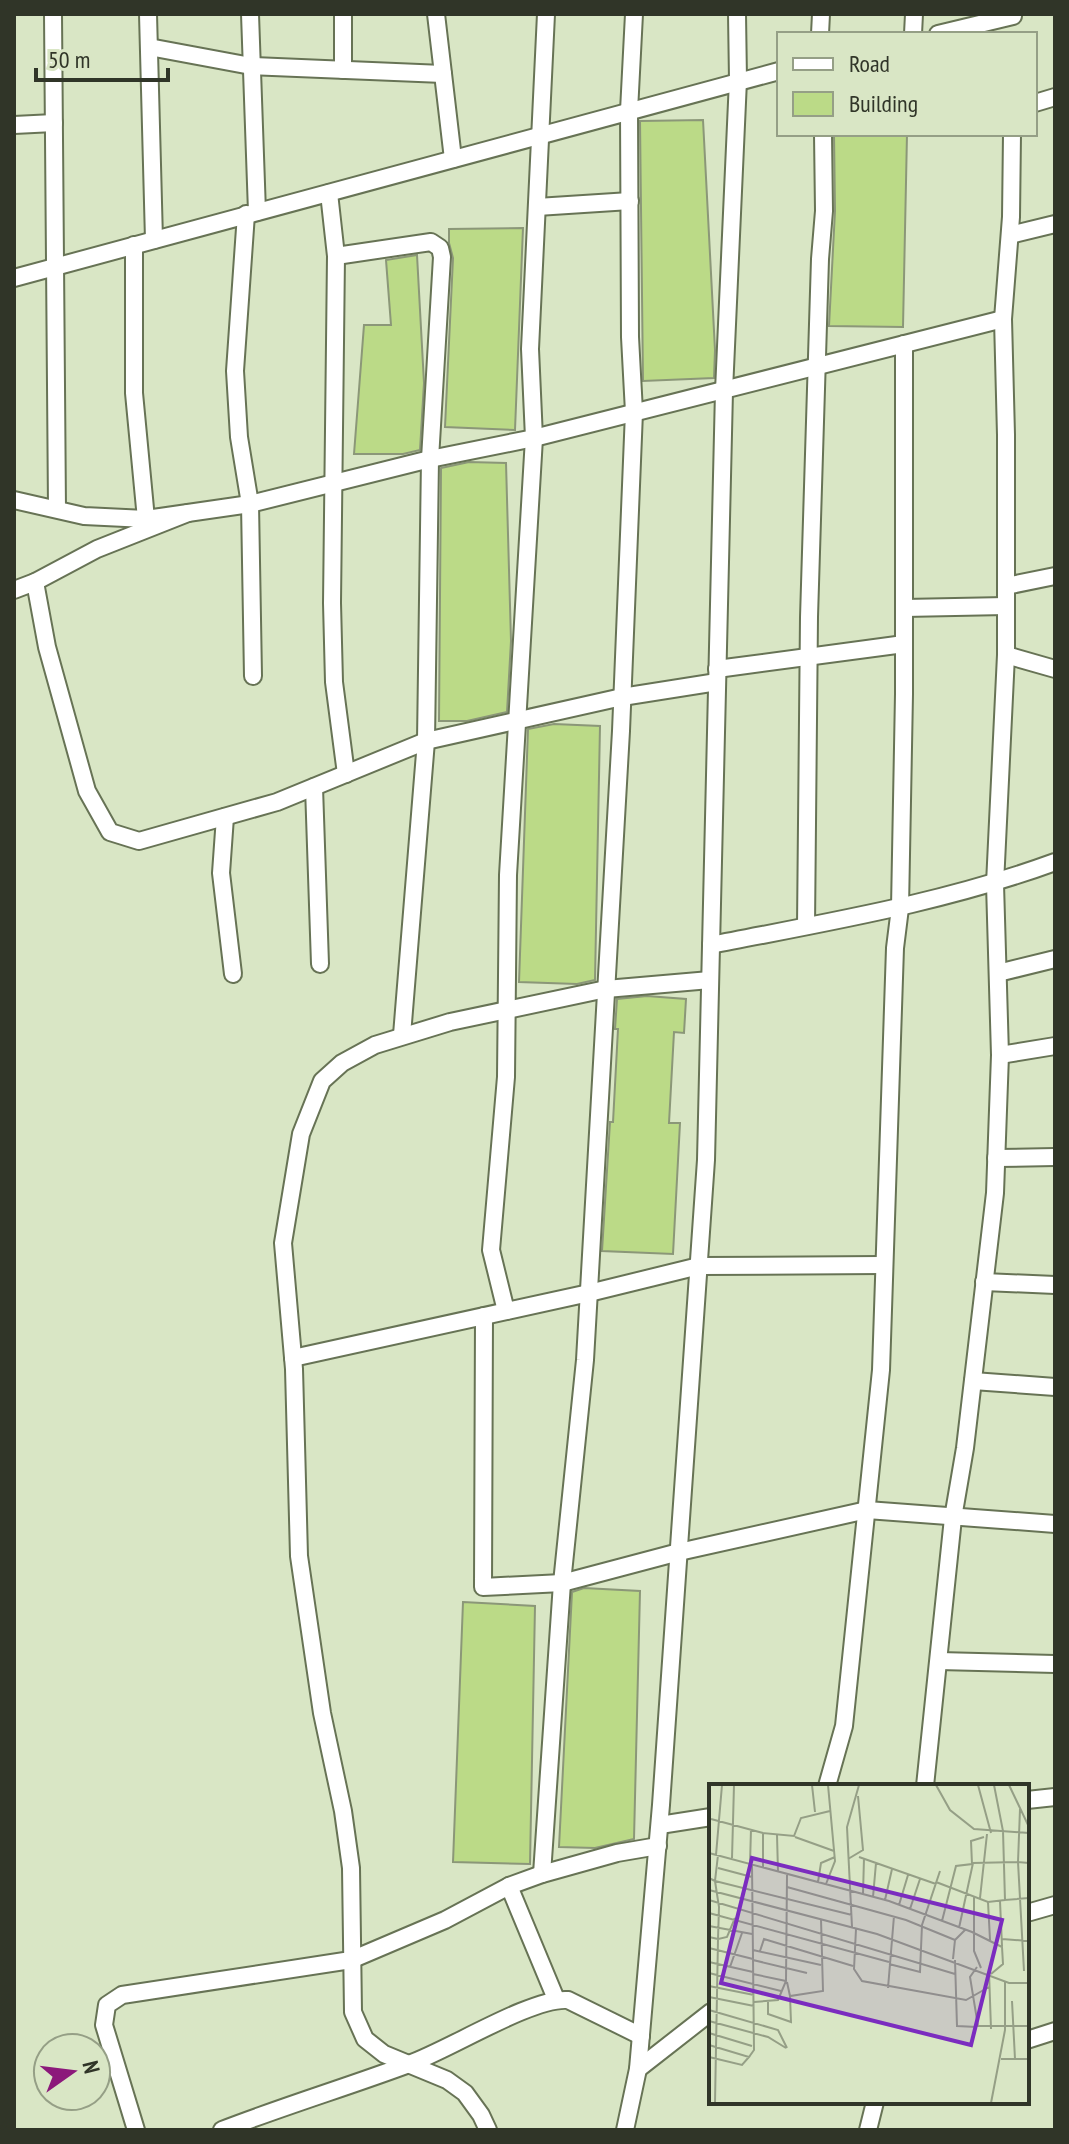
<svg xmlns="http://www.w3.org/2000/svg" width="1069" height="2144" viewBox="0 0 1069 2144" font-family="'PT Sans Narrow',sans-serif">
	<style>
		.building { fill: #bbda87; stroke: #8b9778; stroke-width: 2 }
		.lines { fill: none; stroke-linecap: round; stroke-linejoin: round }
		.street-casing { stroke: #677355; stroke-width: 20 }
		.street { stroke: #fff; stroke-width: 16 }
		.inset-road { fill: none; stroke: #959f86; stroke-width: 2 }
		.view { fill: #7b2cbf; fill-opacity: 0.15; stroke: #7b2cbf; stroke-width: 4 }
		.inset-edge { fill: none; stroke: #303528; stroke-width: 4 }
	</style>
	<rect width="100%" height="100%" fill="#d9e6c5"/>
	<g class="building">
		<polygon points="703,120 715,350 714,378 643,381 640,121"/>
		<polygon points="834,134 907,134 903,327 829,326 835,211"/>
		<polygon points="523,228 515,430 445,427 453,258 449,243 449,229"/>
		<polygon points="417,255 424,383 420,450 403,454 354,454 364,325 391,325 386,260"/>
		<polygon points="469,462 506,463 511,641 507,712 467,721 439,721 441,468"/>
		<polygon points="554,724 600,726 595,980 577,984 519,982 528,729"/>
		<polygon points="647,996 686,999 684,1033 674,1032 669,1123 680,1123 673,1254 602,1251 610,1122 613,1122 618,1029 615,1029 617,999"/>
		<polygon points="584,1588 640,1591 634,1839 595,1848 559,1847 572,1592"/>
		<polygon points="463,1602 535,1606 530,1864 453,1862"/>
	</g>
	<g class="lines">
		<g class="street-casing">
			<g id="street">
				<polyline points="53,14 57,509"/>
				<polyline points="148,14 154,240"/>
				<polyline points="250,14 257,212"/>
				<polyline points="343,14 343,70"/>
				<polyline points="436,14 453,159"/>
				<polyline points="820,34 821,14"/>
				<polyline points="913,34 914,14"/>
				<polyline points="938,34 1013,16"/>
				<polyline points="149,47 251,66 443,74"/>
				<polyline points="1035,103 1055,97"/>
				<polyline points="14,125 54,123"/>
				<polyline points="329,193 336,256 332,603 334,682 346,774"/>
				<polyline points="537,207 630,201"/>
				<polyline points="246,214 235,371 239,437 250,504 253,676"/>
				<polyline points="1010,235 1055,224"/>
				<polyline points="134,245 134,393 146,519"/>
				<polyline points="336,256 431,242 440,248 442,257 430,459 426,741 402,1035"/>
				<polyline points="14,278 779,71"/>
				<polyline points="14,500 84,516 146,519 250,504 430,459 534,438 1003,319"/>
				<polyline points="188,513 97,549 35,582 47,647 87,791 110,832 139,841 277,802 426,741 622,697 717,682"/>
				<polyline points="1006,586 1055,576"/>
				<polyline points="14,590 35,582"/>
				<polyline points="904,608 1006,606"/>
				<polyline points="1006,655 1055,669"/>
				<polyline points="717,669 904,644"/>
				<polyline points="314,787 320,964"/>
				<polyline points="225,817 221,873 233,974"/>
				<polyline points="806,926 809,617 820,259 824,211 823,134"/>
				<path d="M711 945C827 922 943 903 1055 862"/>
				<polyline points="998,973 1055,959"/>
				<polyline points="1000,1055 1055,1046"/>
				<polyline points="996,1158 1055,1157"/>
				<polyline points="984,1282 1055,1285"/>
				<polyline points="506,1311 491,1250 506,1077 508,875 534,438 530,349 546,14"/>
				<polyline points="484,1316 483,1587 562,1583 679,1552 867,1510 1055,1524"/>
				<polyline points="293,1358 589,1293 699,1266 883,1265"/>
				<polyline points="973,1381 1055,1387"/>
				<polyline points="939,1661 1055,1664"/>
				<polyline points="827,1786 844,1726 881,1370 895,948 900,908 904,694 904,344"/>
				<polyline points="925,1786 953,1518 965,1448 995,1193 1000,1055 995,884 1006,655 1006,435 1003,319 1011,217 1012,134"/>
				<polyline points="1027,1800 1055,1797"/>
				<polyline points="660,1825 711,1817"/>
				<polyline points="542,1874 562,1583 585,1360 621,731 634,412 630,337 629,111 634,14"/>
				<polyline points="509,1886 556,1999"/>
				<polyline points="1027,1913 1055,1905"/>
				<polyline points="1027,2040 1055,2031"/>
				<polyline points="638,2069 711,2012"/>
				<polyline points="136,2130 104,2025 107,2005 122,1995 351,1960 445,1920 509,1886 542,1874 617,1853 658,1846"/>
				<path d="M222 2130C284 2106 347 2087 409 2064 449 2050 532 1997 568 2000L641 2036"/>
				<polyline points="488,2130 481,2115 465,2093 447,2080 384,2054 365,2039 353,2012 351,1868 343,1811 322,1713 299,1556 294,1369 283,1243 301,1134 322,1081 342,1063 375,1045 450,1022 606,989 710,980"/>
				<polyline points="625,2130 638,2069 661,1805 706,1160 724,391 738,80 737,14"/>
				<polyline points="868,2130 875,2102"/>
			</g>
		</g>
		<use href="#street" class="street"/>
	</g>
	<g transform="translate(709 1784)">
		<rect width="320" height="320" fill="#d9e6c5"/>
		<path class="inset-road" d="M103 1 106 28M227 1 241 26 265 45 320 49M269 1 282 49M285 1 294 47 296 116 320 114M300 1 320 43M2 35 54 49M68 51 69 88M86 53 125 67M0 69 180 117 263 148 293 163 294 180 282 190M7 71 13 1M9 71 6 97 143 131M150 73 227 100M23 74 25 1M139 75 154 66 149 12M41 80 42 45M9 84 43 93M54 84V49L85 52 92 34 121 27M0 94 6 97 10 123 9 155 0 153M109 98 112 79 126 73M227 98 279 118 296 116M117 100 126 77 119 1M78 103 197 136 246 156M0 106 168 150 300 199H320M154 110 155 74M164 113 167 79M265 113V167L272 184M271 114 278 50M0 116 246 190M176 116 183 85M291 117 293 162M279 118 281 156M190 121 199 91M201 125 211 95M0 129 180 178M233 137 247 82 263 80 262 57 275 53M0 142 43 150M143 143 138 43 150 1M250 144 264 79 309 78 311 25M147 145 145 185 153 197 257 216 280 203M293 155 320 157M0 164 44 175M44 166 112 181M51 167 55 155 144 182M244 175 246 156 256 146M44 176 98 189M246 176 248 242 268 243M0 178 44 188M180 180 211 188 213 141 231 87M21 183 33 149M268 183 261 193 269 242H320M315 187 309 78 320 79M280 188 282 245M0 189 72 207M44 190 77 197M78 198 81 212 114 207 112 135M0 202 45 211M179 204 185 132M0 213 45 222M303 217 306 275M45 218 69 216 77 197 78 91M59 218V230L82 238 81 212M0 226 69 246 78 264M320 226V266M0 237 59 253 77 264M0 249 43 262M0 261 40 273 33 281 0 273M40 273 45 266 43 81M292 275H320M6 319 9 155 18 153 26 134M282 319 296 246V197"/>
		<path class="view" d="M43 74 293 136 262 261 12 199Z"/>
		<rect width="320" height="320" class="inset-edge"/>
	</g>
	<rect width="1069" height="2144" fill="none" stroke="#303528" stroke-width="32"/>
	<rect x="777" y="32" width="260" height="104" fill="#d9e6c5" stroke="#959f86" stroke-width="2"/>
	<rect x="793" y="58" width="40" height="12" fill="#ffffff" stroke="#959f86" stroke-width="2"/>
	<text x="849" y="72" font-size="24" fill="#303528">Road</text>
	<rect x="793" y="92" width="40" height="24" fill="#bbda87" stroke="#959f86" stroke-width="2"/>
	<text x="849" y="112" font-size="24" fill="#303528">Building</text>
	<g transform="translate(72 2072) rotate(76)"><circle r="38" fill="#d9e6c5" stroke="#959f86" stroke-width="2"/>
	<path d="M0-6L14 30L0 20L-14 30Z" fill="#8c197b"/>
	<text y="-12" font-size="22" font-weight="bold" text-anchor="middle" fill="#303528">N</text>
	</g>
	<path d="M36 68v12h132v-12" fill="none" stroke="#303528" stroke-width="4"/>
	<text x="48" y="68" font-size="24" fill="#303528" stroke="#d9e6c5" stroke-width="6" paint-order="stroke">50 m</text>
</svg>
